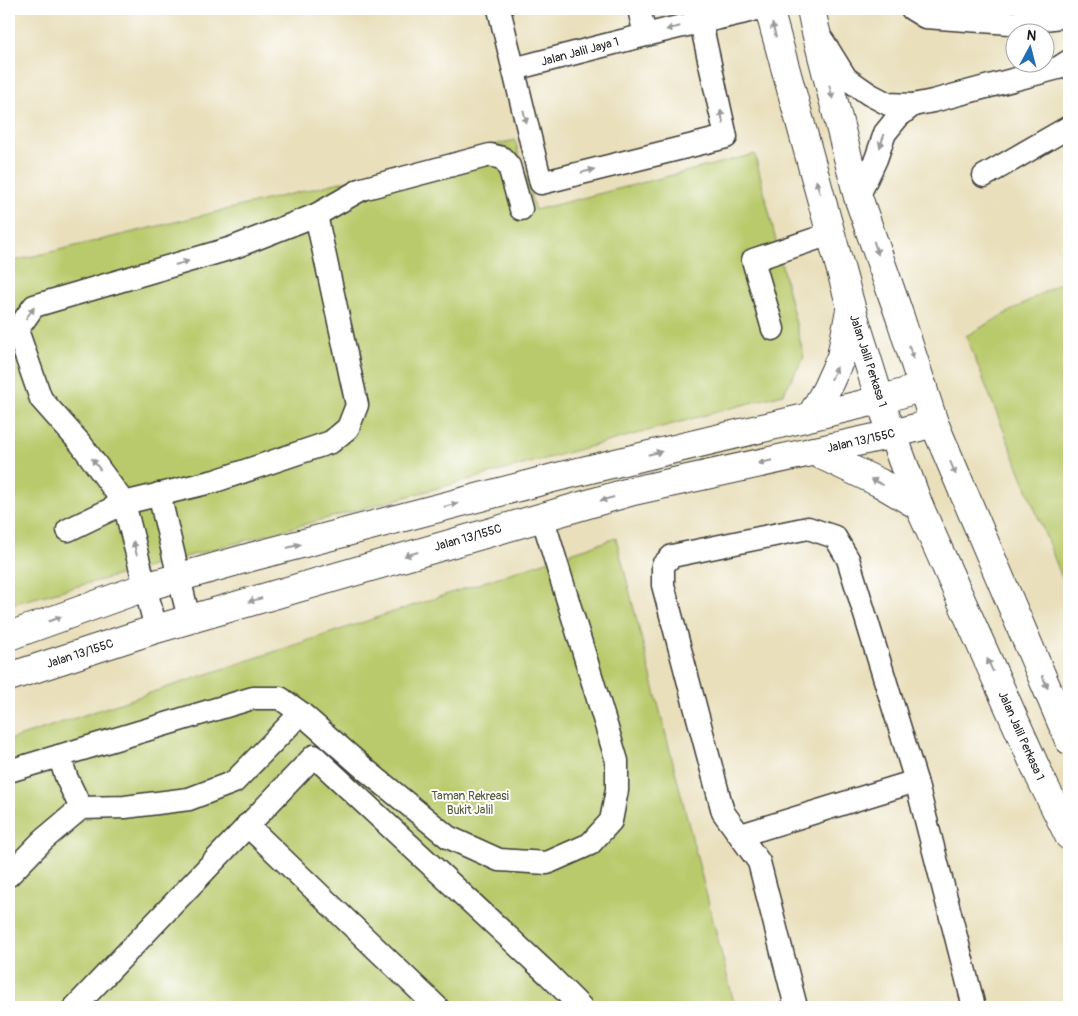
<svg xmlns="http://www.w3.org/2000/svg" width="1078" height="1016" viewBox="0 0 1078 1016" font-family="Pangolin,sans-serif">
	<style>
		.green { fill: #b9ca6c; stroke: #6a7344 }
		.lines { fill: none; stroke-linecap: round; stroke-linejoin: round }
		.minor-casing { stroke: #3b3934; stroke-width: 25 }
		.major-casing { stroke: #3b3934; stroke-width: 30 }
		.minor { stroke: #fff; stroke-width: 22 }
		.major { stroke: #fff; stroke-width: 28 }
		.oneway { fill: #999 }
		.labels { text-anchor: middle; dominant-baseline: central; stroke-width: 4; stroke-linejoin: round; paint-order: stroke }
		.street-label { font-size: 12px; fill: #1c1c1c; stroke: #fff }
		.park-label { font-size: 12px; fill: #535938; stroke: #fff }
	</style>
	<rect width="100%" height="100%" fill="#fff"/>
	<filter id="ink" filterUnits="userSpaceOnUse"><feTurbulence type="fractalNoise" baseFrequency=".02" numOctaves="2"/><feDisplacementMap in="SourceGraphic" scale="10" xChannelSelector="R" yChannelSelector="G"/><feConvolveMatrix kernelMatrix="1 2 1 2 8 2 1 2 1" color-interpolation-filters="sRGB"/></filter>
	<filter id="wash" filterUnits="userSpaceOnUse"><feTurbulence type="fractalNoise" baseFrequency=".0096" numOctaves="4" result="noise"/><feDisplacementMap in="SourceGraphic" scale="20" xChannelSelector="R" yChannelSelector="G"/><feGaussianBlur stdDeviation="1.12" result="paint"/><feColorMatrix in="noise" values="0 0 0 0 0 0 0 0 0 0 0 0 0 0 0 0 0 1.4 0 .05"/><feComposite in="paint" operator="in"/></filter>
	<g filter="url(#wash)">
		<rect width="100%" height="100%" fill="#e9dfbb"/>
		<g class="green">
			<polygon points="515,140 535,210 755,154 804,357 783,394 9,605 9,262"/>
			<polygon points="1069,278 1069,595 966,336"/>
			<polygon points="616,538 735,1007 9,1007 9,740"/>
		</g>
	</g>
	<g filter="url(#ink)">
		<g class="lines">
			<g class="minor-casing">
				<g id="minor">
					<polyline points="499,9 541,183 726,137 698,9"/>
					<polyline points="639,9 645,35"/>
					<polyline points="912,9 925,17 1010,23 1069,16"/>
					<polyline points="823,41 846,78 869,94 888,104 913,105 933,101 1058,68 1069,61"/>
					<path d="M514 69C567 55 621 41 674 28 702 21 729 17 756 9"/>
					<polyline points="984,176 1069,127"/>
					<polyline points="858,197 876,159 885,133 898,117 913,105"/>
					<polyline points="773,329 753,260 830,234"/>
					<polyline points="159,494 189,619"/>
					<polyline points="68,530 124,503 215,481 331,442 348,428 357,405 316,215"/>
					<polyline points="156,629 124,503 81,444 41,399 17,330 34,306 232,248 316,215 362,189 490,155 502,158 509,166 521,209"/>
					<polyline points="301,713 366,770 448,837 499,860 547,863 590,844 611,821 617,790 617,761 542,516"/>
					<polyline points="9,771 59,756"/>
					<polyline points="247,825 437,1007"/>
					<polyline points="741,835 916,781"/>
					<polyline points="9,875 43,840 81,808 125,807 189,799 234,782 301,713 280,698 253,698 59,756 67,779 81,808"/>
					<polyline points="75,1007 314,756 548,974 581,1007"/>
					<polyline points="796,1007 759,862 723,812 663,585 663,565 672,556 808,528 835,537 848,559 916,781 974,1007"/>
				</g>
			</g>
			<g class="major-casing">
				<g id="major">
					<polyline points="769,9 851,307 880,400 919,506 1040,777 1069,836"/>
					<polyline points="811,9 815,28 858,197 900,317 934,423 1069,740"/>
					<polyline points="811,416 826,390 841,357 850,310"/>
					<polyline points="813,451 880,483 919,506"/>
					<polyline points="9,636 145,587 251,557 557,477 880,400 923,387"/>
					<polyline points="9,677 156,629 633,491 893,434 934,423"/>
				</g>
			</g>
			<use href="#minor" class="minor"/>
			<use href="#major" class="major"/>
		</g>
		<defs><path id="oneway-solid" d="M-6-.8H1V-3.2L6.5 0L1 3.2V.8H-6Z" transform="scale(1.25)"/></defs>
		<g class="oneway">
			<use href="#oneway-solid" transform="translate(673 28) rotate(166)"/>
			<use href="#oneway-solid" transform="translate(774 30) rotate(-105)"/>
			<use href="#oneway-solid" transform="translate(831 92) rotate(76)"/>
			<use href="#oneway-solid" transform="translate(525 117) rotate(77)"/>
			<use href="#oneway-solid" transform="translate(722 117) rotate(-102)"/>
			<use href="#oneway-solid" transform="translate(882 141) rotate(110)"/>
			<use href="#oneway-solid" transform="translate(588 171) rotate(-14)"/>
			<use href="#oneway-solid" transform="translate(818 187) rotate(-105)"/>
			<use href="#oneway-solid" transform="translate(876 248) rotate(71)"/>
			<use href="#oneway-solid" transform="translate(182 263) rotate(-16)"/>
			<use href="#oneway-solid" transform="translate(30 313) rotate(-53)"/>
			<use href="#oneway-solid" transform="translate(911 352) rotate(72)"/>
			<use href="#oneway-solid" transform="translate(834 373) rotate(-66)"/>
			<use href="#oneway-solid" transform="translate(655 453) rotate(-13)"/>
			<use href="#oneway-solid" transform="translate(765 462) rotate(167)"/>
			<use href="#oneway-solid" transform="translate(96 464) rotate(-126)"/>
			<use href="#oneway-solid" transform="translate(953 468) rotate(67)"/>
			<use href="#oneway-solid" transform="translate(877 482) rotate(-153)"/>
			<use href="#oneway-solid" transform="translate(607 499) rotate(165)"/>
			<use href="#oneway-solid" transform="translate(451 505) rotate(-15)"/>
			<use href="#oneway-solid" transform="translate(294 546) rotate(-15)"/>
			<use href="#oneway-solid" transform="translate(135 548) rotate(-104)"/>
			<use href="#oneway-solid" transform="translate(411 554) rotate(164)"/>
			<use href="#oneway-solid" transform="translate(255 600) rotate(164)"/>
			<use href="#oneway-solid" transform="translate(55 619) rotate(-20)"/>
			<use href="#oneway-solid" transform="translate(990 665) rotate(-114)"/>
			<use href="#oneway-solid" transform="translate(1045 682) rotate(67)"/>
		</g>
	</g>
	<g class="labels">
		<g class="street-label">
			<text transform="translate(580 52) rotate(-15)">Jalan Jalil Jaya 1</text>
			<text transform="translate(868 361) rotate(72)">Jalan Jalil Perkasa 1</text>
			<text transform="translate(861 441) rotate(-13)">Jalan 13/155C</text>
			<text transform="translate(468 538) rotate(-16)">Jalan 13/155C</text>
			<text transform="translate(80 654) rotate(-18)">Jalan 13/155C</text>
			<text transform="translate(1021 736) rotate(66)">Jalan Jalil Perkasa 1</text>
		</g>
		<g class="park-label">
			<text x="470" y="796">Taman Rekreasi<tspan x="470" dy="14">Bukit Jalil</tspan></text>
		</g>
	</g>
	<rect width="1078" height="1016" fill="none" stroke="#fff" stroke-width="30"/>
	<g transform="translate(1030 48) rotate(7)"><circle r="24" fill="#ffffff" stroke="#a4a4a4"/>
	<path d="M0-4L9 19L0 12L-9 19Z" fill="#1f6fb2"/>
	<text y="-8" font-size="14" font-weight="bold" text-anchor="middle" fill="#1c1c1c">N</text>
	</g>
</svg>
